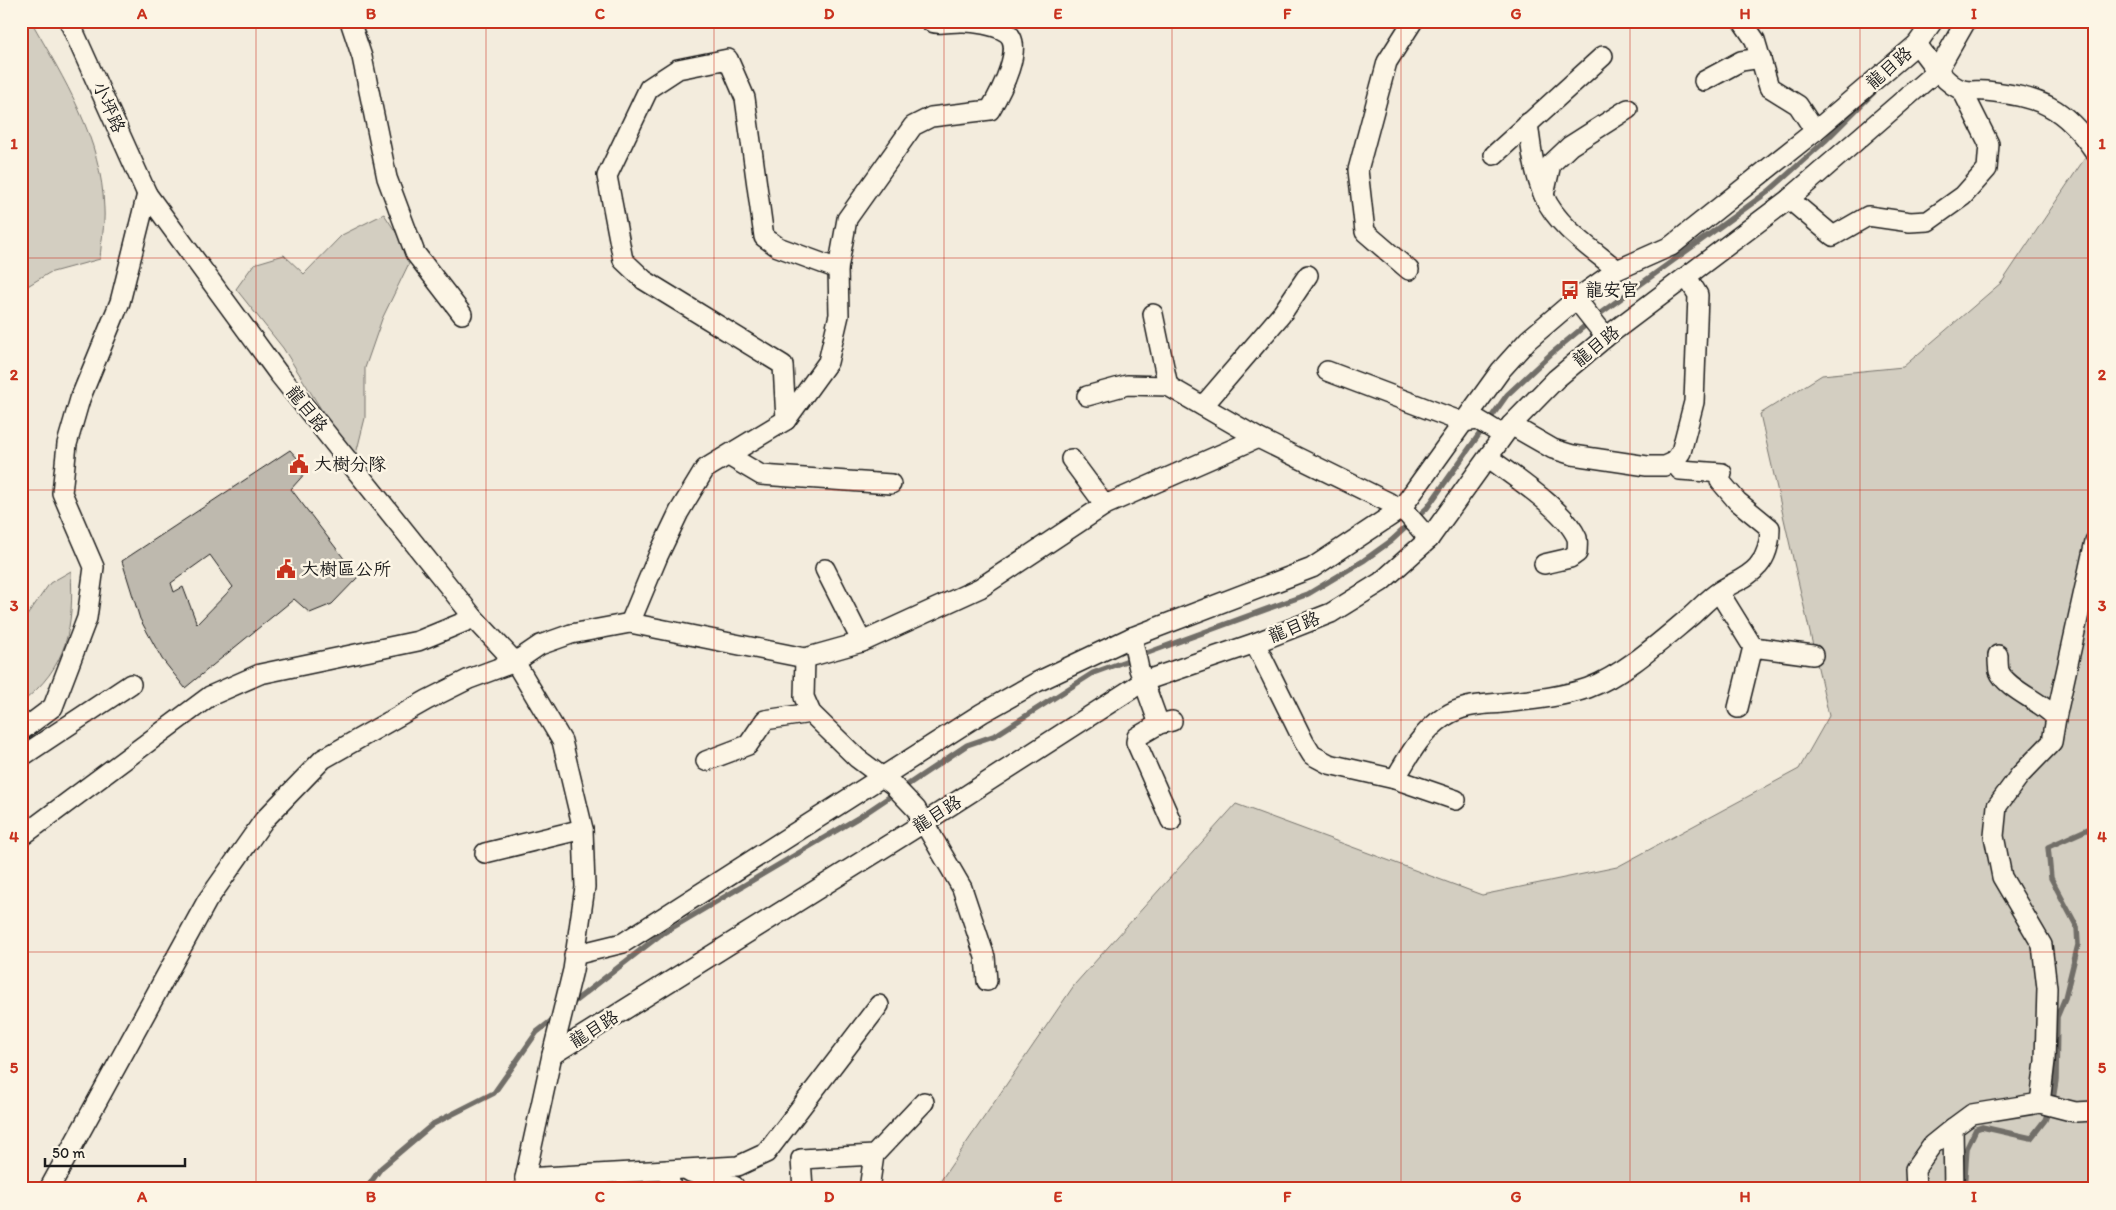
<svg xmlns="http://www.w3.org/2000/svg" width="2116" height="1210" viewBox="0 0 2116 1210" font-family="Itim,'LXGW WenKai TC',sans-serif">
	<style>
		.green { fill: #d3cec1; stroke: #78756e }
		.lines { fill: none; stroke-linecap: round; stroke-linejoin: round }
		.stream { stroke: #716e68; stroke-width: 5.5 }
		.building { fill: #beb9ae; stroke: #1c1c1c; fill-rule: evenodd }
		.minor-casing { stroke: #1c1c1c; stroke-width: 22 }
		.minor { stroke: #fcf5e5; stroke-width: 19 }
		.grid { fill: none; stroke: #c8321e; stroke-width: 1; stroke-opacity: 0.55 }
		.labels { text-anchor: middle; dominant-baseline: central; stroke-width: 5; stroke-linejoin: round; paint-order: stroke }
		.street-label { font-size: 18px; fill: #1c1c1c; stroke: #fcf5e5 }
		.poi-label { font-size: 18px; fill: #1c1c1c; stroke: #fcf5e5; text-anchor: start }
		.neatline { fill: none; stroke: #c8321e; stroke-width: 2 }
		.grid-label { font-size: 16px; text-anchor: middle; font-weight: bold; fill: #c8321e }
	</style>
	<rect width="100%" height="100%" fill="#f3ecdd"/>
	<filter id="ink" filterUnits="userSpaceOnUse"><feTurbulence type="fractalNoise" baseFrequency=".02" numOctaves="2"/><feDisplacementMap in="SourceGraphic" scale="10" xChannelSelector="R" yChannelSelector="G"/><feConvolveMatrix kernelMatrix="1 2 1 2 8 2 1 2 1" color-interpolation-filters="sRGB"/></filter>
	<g filter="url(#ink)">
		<g class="green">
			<path d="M21 21H31C64 79 102 139 104 209 105 225 101 242 100 259L49 273 21 290Z"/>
			<polygon points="2095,143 2095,1189 935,1189 1075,984 1236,804 1482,895 1617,867 1799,769 1829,716 1760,414 1822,375 1903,367 2002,282"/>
			<polygon points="384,214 412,257 382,319 365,368 365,418 354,462 283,348 236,289 254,264 284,255 304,274 342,235"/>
			<path d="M71 571C74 627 68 667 21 703V624L50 583Z"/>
		</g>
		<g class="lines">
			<g class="stream">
				<polyline points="570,1005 660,935 861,816 967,745 996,735 1093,673 1308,594 1363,561 1391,541 1427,508 1507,395 1552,353 1598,315 1769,191 1825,141 1874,92"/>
				<polyline points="366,1189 381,1168 433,1124 494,1093 537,1032 555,1018"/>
				<polyline points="1964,1189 1967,1148 1976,1129 1982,1127 2031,1138 2045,1120 2053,1099 2056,1080 2057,1017 2065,998 2078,945 2077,927 2051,878 2048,847 2095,826"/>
			</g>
		</g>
		<path class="building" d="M290 450 308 470 291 489 358 577 332 604 310 613 294 599 185 688 162 659 140 619 122 561ZM210 555 233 587 197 624 183 587 174 592 171 583Z"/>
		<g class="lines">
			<g class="minor-casing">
				<g id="minor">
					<polyline points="69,21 147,194 278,373 474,618 515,662 562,741 583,829 585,887 573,970 552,1055 525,1178 525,1189"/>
					<polyline points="350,21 362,57 387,178 415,253 462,314"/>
					<polyline points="1742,21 1755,40 1769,87 1798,105 1815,131"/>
					<path d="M1917 44C1927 58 1946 86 1963 90 1970 92 1979 90 1986 91 2040 97 2064 106 2095 152"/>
					<polyline points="1704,81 1741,61 1761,58"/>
					<path d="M1528 123C1531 147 1534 174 1544 196 1557 226 1592 249 1617 270"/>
					<polyline points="1494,155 1603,56"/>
					<polyline points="1544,195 1551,164 1570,146 1628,109"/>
					<polyline points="1789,199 1833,236 1868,216 1910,222 1928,221 1963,196 1987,169 1989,144 1962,90"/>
					<polyline points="1409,270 1365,232 1358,170 1387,62 1413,21"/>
					<polyline points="1576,299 1606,337"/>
					<polyline points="1153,314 1168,386"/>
					<polyline points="1327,371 1462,422 1478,420 1503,435"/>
					<polyline points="1087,396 1127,385 1168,386 1258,438 1388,502 1407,514 1429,539"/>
					<polyline points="1203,406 1281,315 1308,275"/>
					<polyline points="786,420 783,365 644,280 623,260 607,176 649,88 678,69 728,59 745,98 764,237 778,247 838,269"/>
					<polyline points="1511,425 1553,449 1573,455 1647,466 1665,466 1674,462 1681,452 1694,402 1698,295 1687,277"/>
					<polyline points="729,456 761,475 891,484"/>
					<path d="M1489 458C1514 477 1565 510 1577 538 1578 543 1577 548 1577 553L1570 558 1544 564"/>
					<polyline points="1071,459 1105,505"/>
					<polyline points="825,569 862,642"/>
					<polyline points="1719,592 1753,647"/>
					<path d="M630 623 658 556 679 512 705 469 786 420 828 362 839 315 838 269 847 219 913 126 931 117 990 110C999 95 1028 42 1004 31 994 25 974 22 963 22 953 21 936 26 930 21"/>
					<polyline points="1132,637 1139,669 1159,724"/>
					<polyline points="1255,643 1304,742 1312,755 1329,764 1395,779 1456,800"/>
					<path d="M1998 655C1998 660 1998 666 1999 671 2006 689 2043 702 2056 718L2052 742 2020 775 1997 806 1994 836 2002 877 2042 945 2047 988 2045 1061 2040 1103"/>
					<polyline points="805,658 804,697 811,713 857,758 893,785 916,809 962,888 985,957 987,981"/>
					<polyline points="1738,708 1753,647 1813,655"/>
					<polyline points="2056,718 2095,541"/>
					<polyline points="21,731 53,707 87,618 94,567 62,493 67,444 80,399 120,302 147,194"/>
					<polyline points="21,757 131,684"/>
					<polyline points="706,761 748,745 765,720 811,713"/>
					<path d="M1395 779C1408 757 1422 731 1444 717 1464 704 1481 705 1502 703 1530 700 1562 697 1588 688 1624 675 1662 640 1691 616 1700 608 1709 598 1720 591 1732 583 1748 578 1758 566 1768 555 1770 542 1770 528L1737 501 1720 481 1722 473 1680 470 1674 462"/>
					<polyline points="1171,821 1136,742 1137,737 1159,724 1172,721"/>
					<polyline points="21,837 210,696 260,674 418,641 474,618"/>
					<polyline points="485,853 583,829"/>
					<polyline points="574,955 623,943 982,713 1037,682 1132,637 1312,568 1401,509 1501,370 1528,340 1576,299 1617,270 1671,246 1815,131 1917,44 1933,21"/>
					<polyline points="552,1055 925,822 1144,681 1255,643 1331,613 1381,582 1429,539 1511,425 1556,379 1606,337 1789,199 1938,70 1966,21"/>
					<polyline points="668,1170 671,1189"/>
					<polyline points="690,1172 734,1186 734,1189"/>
					<polyline points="525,1178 738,1166 766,1153 879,1005"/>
					<polyline points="49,1189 207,901 264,820 323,759 427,700 469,679 515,662 540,645 571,634 630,623 805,658 862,642 980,588 1105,505 1258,438"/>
					<polyline points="803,1189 801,1159 874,1155 924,1102"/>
					<polyline points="869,1189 874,1155"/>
					<polyline points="1916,1189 1915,1169 1932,1145 1953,1128"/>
					<polyline points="1954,1189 1953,1128 1972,1114 2040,1103 2075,1112 2095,1111"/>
				</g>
			</g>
			<use href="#minor" class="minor"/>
		</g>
	</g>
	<path class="grid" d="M256 21V1189M486 21V1189M714 21V1189M944 21V1189M1172 21V1189M1401 21V1189M1630 21V1189M1860 21V1189M21 258H2095M21 490H2095M21 720H2095M21 952H2095"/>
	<defs>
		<g id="bus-bare" transform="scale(1.5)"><path d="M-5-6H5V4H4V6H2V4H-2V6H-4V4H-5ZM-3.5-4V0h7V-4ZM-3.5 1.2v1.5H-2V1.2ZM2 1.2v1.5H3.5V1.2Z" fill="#c8321e" stroke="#fcf5e5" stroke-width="2.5" paint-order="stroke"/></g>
		<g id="civic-bare" transform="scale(1.5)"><path d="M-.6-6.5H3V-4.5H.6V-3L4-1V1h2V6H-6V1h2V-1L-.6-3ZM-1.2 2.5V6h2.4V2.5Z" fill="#c8321e" stroke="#fcf5e5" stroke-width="2.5" paint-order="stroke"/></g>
	</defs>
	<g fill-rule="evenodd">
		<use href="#bus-bare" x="1570" y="290"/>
		<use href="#civic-bare" x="299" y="464"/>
		<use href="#civic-bare" x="286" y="569"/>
	</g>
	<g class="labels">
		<g class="street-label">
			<text transform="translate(1889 68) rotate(-41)">龍目路</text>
			<text transform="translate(109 107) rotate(66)">小坪路</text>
			<text transform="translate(1596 346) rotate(-39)">龍目路</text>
			<text transform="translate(307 409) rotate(51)">龍目路</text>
			<text transform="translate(1294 627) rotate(-22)">龍目路</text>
			<text transform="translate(937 814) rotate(-32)">龍目路</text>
			<text transform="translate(594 1029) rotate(-32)">龍目路</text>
		</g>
		<g class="poi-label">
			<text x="1585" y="290">龍安宮</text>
			<text x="314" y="464">大樹分隊</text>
			<text x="301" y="569">大樹區公所</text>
		</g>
	</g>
	<rect width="2116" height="1210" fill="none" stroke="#fcf5e5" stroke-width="55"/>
	<path d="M45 1158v8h140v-8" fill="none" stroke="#1c1c1c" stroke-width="2.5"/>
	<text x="52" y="1158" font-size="15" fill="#1c1c1c" stroke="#fcf5e5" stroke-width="4" paint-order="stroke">50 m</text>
	<rect x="28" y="28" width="2060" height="1154" class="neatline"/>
	<g class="grid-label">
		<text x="142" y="19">A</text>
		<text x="371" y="19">B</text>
		<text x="600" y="19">C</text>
		<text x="829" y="19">D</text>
		<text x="1058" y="19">E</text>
		<text x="1287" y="19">F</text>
		<text x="1516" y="19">G</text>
		<text x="1745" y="19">H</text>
		<text x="1974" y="19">I</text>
		<text x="14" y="149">1</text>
		<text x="2102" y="149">1</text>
		<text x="14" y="380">2</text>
		<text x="2102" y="380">2</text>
		<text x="14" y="611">3</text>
		<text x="2102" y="611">3</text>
		<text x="14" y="842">4</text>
		<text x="2102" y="842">4</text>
		<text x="14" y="1073">5</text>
		<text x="2102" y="1073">5</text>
		<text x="142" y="1202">A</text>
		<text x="371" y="1202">B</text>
		<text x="600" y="1202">C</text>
		<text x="829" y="1202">D</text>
		<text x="1058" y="1202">E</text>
		<text x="1287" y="1202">F</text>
		<text x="1516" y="1202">G</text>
		<text x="1745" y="1202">H</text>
		<text x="1974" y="1202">I</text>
	</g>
</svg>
